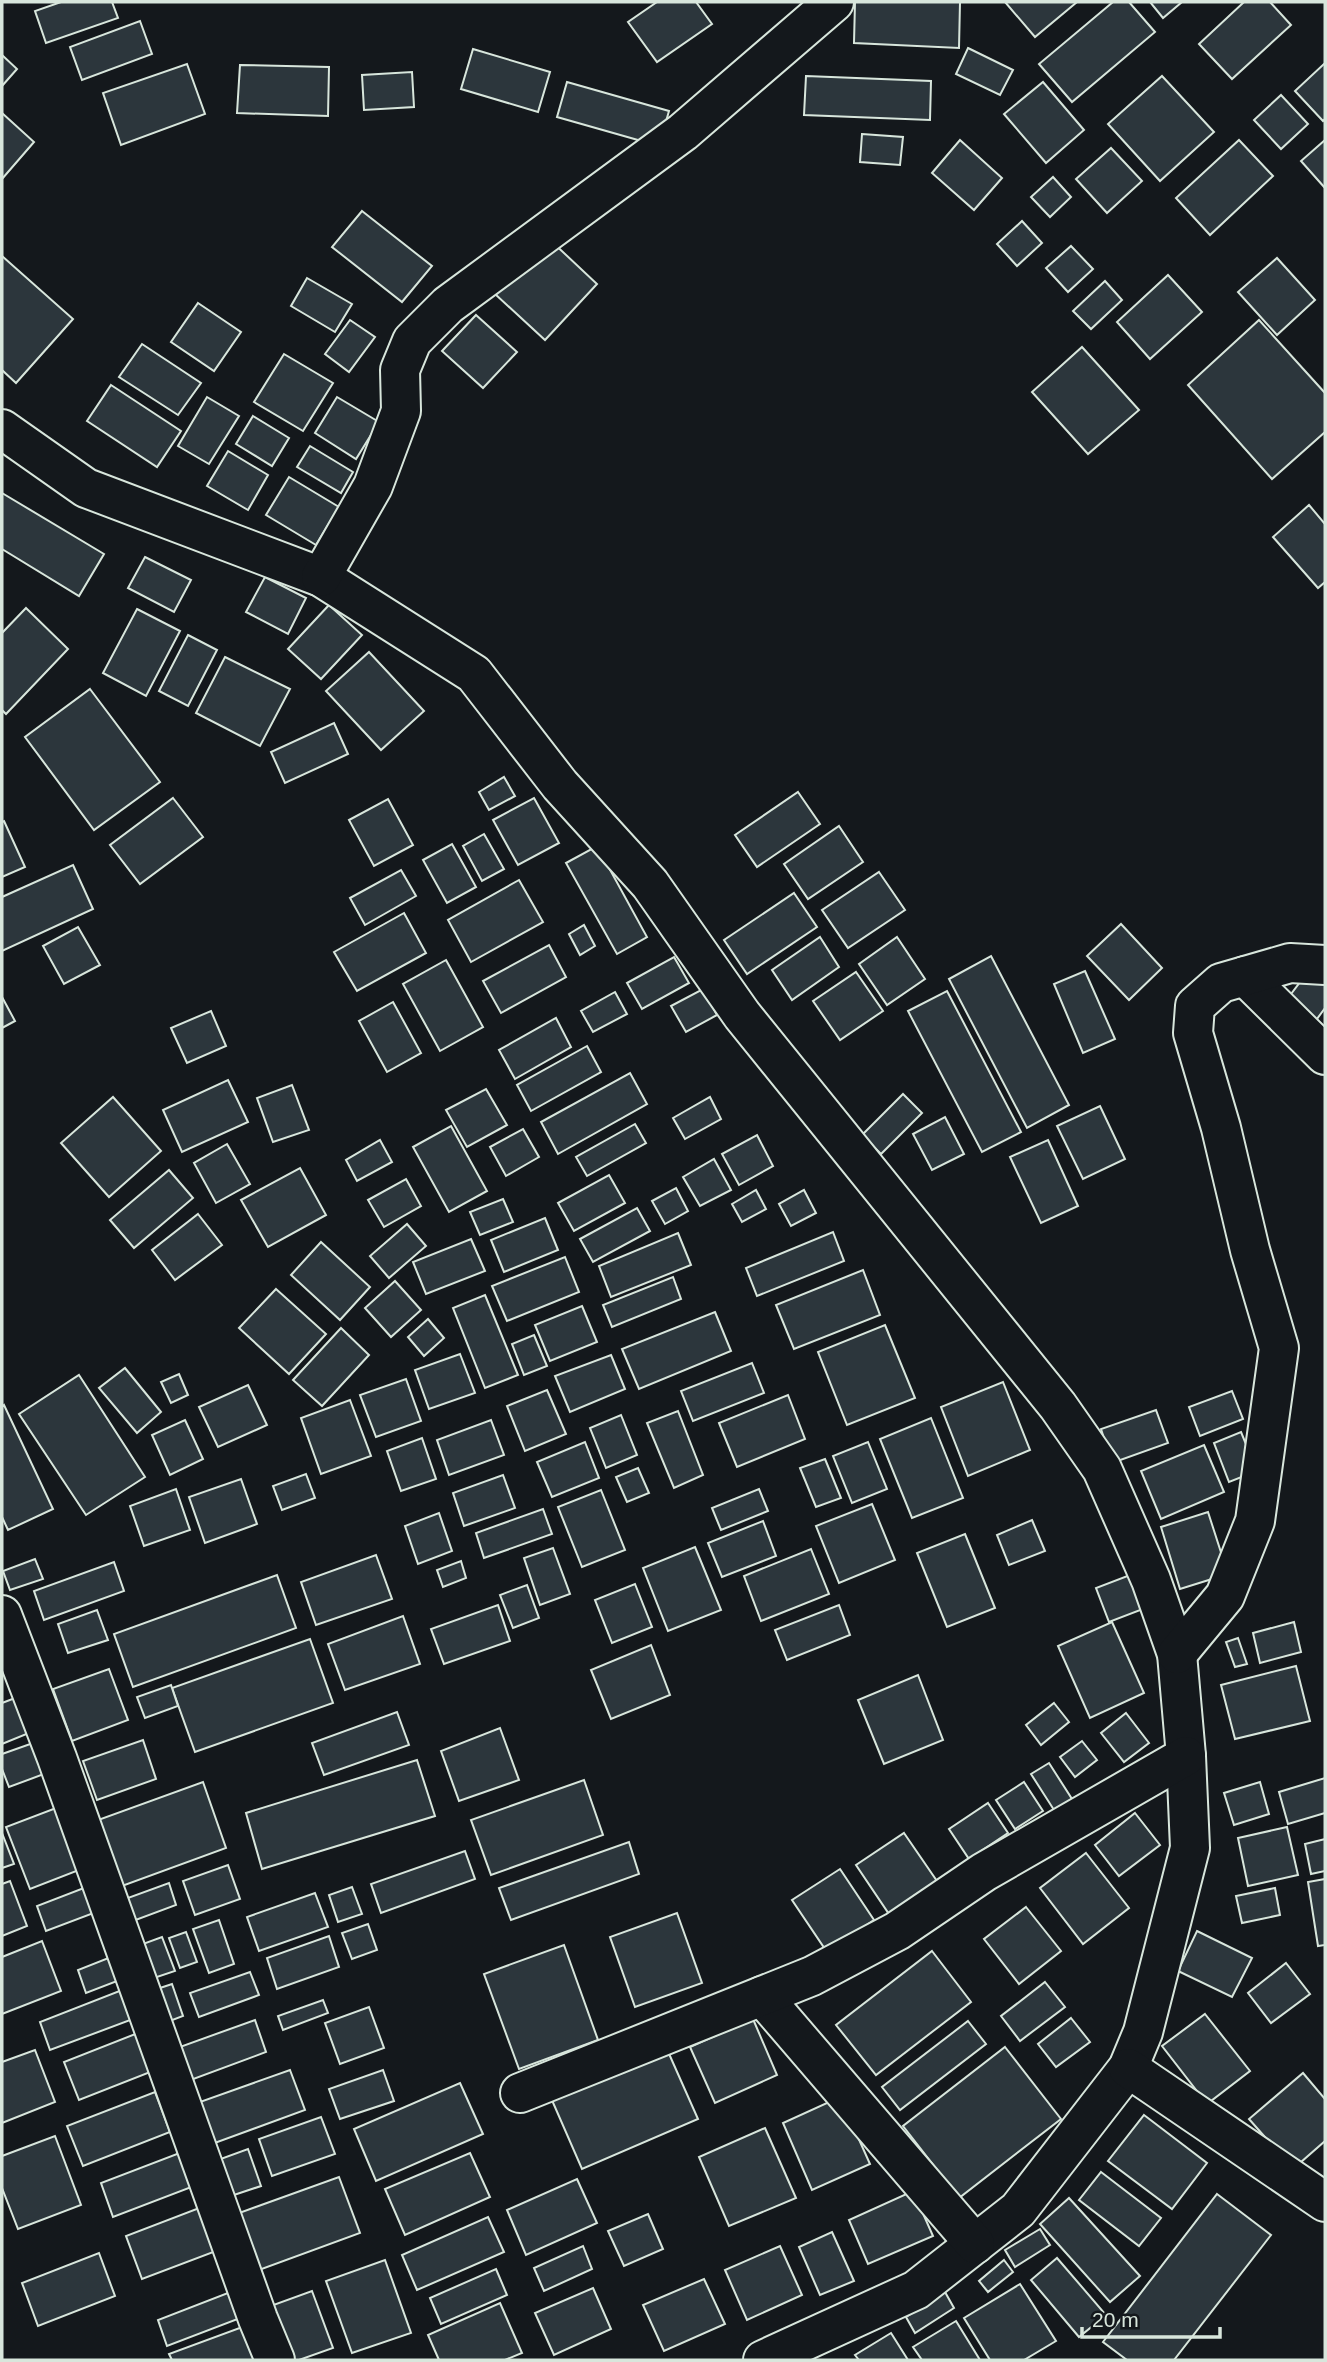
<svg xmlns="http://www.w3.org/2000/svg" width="1327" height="2362" viewBox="0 0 1327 2362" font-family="Arial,sans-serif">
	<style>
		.building { fill: #2c363c; stroke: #d8e6dc; stroke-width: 2 }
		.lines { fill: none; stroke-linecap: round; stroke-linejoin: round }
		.minor-casing { stroke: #d8e6dc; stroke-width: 42 }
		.minor { stroke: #14181c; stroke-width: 38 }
	</style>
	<rect width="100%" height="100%" fill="#14181c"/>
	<g class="building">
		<polygon points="61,2 112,2 118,18 46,43 35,11"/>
		<polygon points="657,2 696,2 712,24 657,62 628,22"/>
		<polygon points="855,2 960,2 959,48 854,43"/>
		<polygon points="1005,2 1077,2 1035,37"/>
		<polygon points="1113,2 1129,2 1155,32 1072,102 1039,64"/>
		<polygon points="1150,2 1182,2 1163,18"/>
		<polygon points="1244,2 1270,2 1291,25 1232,79 1199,44"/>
		<polygon points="140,21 152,54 82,80 70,47"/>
		<polygon points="968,48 1013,70 1000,95 956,74"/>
		<polygon points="473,49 550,72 538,112 461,89"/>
		<polygon points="2,55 17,69 2,86"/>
		<polygon points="1325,63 1325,119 1323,121 1295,91"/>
		<polygon points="187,64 205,114 121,145 103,93"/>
		<polygon points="240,65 329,67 328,116 237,113"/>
		<polygon points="412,72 414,107 364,110 362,75"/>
		<polygon points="806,76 931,81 930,120 804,115"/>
		<polygon points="1162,76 1214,132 1160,181 1108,124"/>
		<polygon points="567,82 669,111 659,146 557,117"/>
		<polygon points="1043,82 1084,130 1046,163 1004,114"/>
		<polygon points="1281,95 1308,124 1281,149 1254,120"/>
		<polygon points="2,113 34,142 2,179"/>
		<polygon points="862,134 903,137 900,165 860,162"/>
		<polygon points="960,140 1002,178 974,210 932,173"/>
		<polygon points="1239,140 1273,176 1210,235 1176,198"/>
		<polygon points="1325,140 1325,188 1301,161"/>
		<polygon points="1111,148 1142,181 1107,213 1076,179"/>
		<polygon points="1053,177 1071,197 1050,217 1031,197"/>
		<polygon points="362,211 432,266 402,302 332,247"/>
		<polygon points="1022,221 1042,243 1017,266 997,244"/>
		<polygon points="548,238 597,284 545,340 495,294"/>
		<polygon points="1071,246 1093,269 1068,292 1046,268"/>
		<polygon points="2,256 73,319 16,383 2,370"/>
		<polygon points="1277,258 1315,300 1277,335 1238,292"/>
		<polygon points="1168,275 1202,312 1150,359 1117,322"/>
		<polygon points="307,278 352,304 335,332 291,306"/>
		<polygon points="1105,281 1122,300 1091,329 1073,311"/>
		<polygon points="198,303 241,332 214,371 171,342"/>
		<polygon points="476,315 517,352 483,388 442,351"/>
		<polygon points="350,320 375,337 349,372 325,354"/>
		<polygon points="1259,320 1325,393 1325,432 1272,479 1188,385"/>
		<polygon points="142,344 201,383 178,415 119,377"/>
		<polygon points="1082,347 1139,410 1088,454 1032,392"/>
		<polygon points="284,354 333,383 303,431 254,402"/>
		<polygon points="111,385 181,431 157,467 87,421"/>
		<polygon points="207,397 239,416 209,464 178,446"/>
		<polygon points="337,397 379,422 356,459 315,433"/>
		<polygon points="253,416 289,438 272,466 236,444"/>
		<polygon points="310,446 353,472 341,493 297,467"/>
		<polygon points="228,451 268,475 248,510 207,486"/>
		<polygon points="289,477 339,507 316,545 266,515"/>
		<polygon points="2,493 104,554 79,596 2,549"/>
		<polygon points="1309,505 1325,524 1325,582 1318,588 1273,537"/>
		<polygon points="145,557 191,580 174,612 128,588"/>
		<polygon points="265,577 306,598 288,634 246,612"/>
		<polygon points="329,605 362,635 321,679 288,649"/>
		<polygon points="26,608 68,649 6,714 2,710 2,633"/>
		<polygon points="137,609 180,631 146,696 103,673"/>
		<polygon points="188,635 217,650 188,706 159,691"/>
		<polygon points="369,652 424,711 381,750 326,691"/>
		<polygon points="225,657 290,689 260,746 196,713"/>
		<polygon points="90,689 160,782 94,830 25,737"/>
		<polygon points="334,723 348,754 285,783 271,752"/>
		<polygon points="504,777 515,796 489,810 479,792"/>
		<polygon points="798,792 820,824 757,867 735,835"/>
		<polygon points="173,798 203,837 140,884 110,845"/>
		<polygon points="534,798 559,843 518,865 493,820"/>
		<polygon points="388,799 413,845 374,866 349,820"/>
		<polygon points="4,821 25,867 2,877 2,822"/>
		<polygon points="839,826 863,862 808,899 784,864"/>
		<polygon points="484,834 504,869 482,881 463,846"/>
		<polygon points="452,844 476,887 447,903 423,860"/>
		<polygon points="597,846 647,937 617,954 566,863"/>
		<polygon points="73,865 93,909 2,951 2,897"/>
		<polygon points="401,870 416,896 365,925 350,898"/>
		<polygon points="879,872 905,910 848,948 822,910"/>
		<polygon points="519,880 543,922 471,962 448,920"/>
		<polygon points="794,893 817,927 747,974 724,940"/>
		<polygon points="404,913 426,953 357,991 334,952"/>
		<polygon points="1121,924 1162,968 1129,1000 1087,956"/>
		<polygon points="584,925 595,946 580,955 569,934"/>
		<polygon points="78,927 100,965 64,984 43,946"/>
		<polygon points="820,937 839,967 792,1000 772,970"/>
		<polygon points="897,937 925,979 887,1005 859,964"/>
		<polygon points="549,945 566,977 501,1013 483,981"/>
		<polygon points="991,956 1069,1105 1027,1128 949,979"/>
		<polygon points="674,957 689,983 642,1009 627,983"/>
		<polygon points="446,960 483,1027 440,1051 403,984"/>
		<polygon points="1310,969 1325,981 1325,1008 1314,1023 1285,1002"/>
		<polygon points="1085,971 1115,1039 1083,1053 1054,984"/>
		<polygon points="856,972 883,1011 840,1040 813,1001"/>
		<polygon points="703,989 717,1015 686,1032 671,1006"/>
		<polygon points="947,991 1021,1132 982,1152 908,1011"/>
		<polygon points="615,992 627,1014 593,1032 581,1011"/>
		<polygon points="2,997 15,1021 2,1028"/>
		<polygon points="393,1002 421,1053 387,1072 359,1021"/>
		<polygon points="211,1011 226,1046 187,1063 171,1028"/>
		<polygon points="556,1018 571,1047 515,1079 499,1050"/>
		<polygon points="587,1046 601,1072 531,1111 517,1085"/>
		<polygon points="630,1073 647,1104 558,1154 541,1122"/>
		<polygon points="228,1080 248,1122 182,1152 163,1110"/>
		<polygon points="292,1085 309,1130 273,1142 257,1098"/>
		<polygon points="486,1089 507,1125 467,1147 446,1110"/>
		<polygon points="903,1094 922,1113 881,1154 862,1135"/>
		<polygon points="113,1097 161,1151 109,1197 61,1143"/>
		<polygon points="710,1097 721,1119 685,1139 673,1118"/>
		<polygon points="1100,1106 1125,1159 1083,1179 1057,1126"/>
		<polygon points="945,1117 964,1154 932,1170 913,1134"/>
		<polygon points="635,1124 646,1143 587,1176 576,1157"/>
		<polygon points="451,1126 487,1191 449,1212 413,1147"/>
		<polygon points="523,1129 539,1157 506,1176 490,1147"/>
		<polygon points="757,1135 773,1166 739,1185 722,1154"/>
		<polygon points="380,1140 392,1162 357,1181 346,1160"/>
		<polygon points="1048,1140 1078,1206 1041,1223 1010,1157"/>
		<polygon points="227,1144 250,1184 216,1203 194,1163"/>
		<polygon points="714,1159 731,1190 700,1206 683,1177"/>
		<polygon points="300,1168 326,1215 268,1247 241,1200"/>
		<polygon points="169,1170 193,1198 134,1248 110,1220"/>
		<polygon points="609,1175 625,1203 574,1231 558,1203"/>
		<polygon points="406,1179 421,1206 384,1227 368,1200"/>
		<polygon points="676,1188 688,1211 665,1224 652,1201"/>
		<polygon points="756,1190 766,1209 742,1222 732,1204"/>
		<polygon points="804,1190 816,1213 791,1226 779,1204"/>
		<polygon points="503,1199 513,1222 480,1235 470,1212"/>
		<polygon points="637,1208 650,1231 593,1262 580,1239"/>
		<polygon points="198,1214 222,1245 175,1280 152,1250"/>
		<polygon points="545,1218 558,1250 504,1272 491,1240"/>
		<polygon points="407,1224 426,1246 389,1278 370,1256"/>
		<polygon points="833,1232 844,1261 757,1296 746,1268"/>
		<polygon points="678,1233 691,1265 611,1297 599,1266"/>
		<polygon points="471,1239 485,1271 426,1294 413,1262"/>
		<polygon points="321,1242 370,1287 340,1320 291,1275"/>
		<polygon points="565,1257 579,1292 507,1321 492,1286"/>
		<polygon points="863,1270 880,1315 794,1349 776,1305"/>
		<polygon points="673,1277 681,1299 612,1327 603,1305"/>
		<polygon points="395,1281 421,1310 391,1337 365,1308"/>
		<polygon points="276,1289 326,1334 289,1374 239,1328"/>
		<polygon points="485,1295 518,1375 485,1388 453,1308"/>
		<polygon points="582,1306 597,1342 550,1361 535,1325"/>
		<polygon points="715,1312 731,1351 639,1389 622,1349"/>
		<polygon points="428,1319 444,1338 424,1356 408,1337"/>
		<polygon points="885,1325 915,1398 847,1425 818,1352"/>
		<polygon points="341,1328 369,1355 322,1406 293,1380"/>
		<polygon points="534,1335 547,1366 524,1375 512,1344"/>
		<polygon points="460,1354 475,1393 429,1409 415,1370"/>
		<polygon points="611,1355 625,1389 570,1412 555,1376"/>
		<polygon points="752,1363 764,1393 693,1421 681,1391"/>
		<polygon points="125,1368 161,1412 137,1433 99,1388"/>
		<polygon points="179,1374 188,1395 171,1403 161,1382"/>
		<polygon points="79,1375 145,1477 86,1515 19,1414"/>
		<polygon points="406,1379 421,1421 376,1437 360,1395"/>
		<polygon points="1003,1382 1030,1450 968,1476 941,1407"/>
		<polygon points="248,1385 267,1425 218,1447 199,1407"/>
		<polygon points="547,1390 566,1434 525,1451 507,1406"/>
		<polygon points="1232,1391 1243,1419 1200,1436 1189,1407"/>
		<polygon points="788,1395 805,1439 737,1467 719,1423"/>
		<polygon points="350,1400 371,1456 321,1474 301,1418"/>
		<polygon points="4,1405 53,1509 8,1530 2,1517 2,1407"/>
		<polygon points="1156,1410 1168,1443 1112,1463 1101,1429"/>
		<polygon points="678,1411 703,1475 674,1488 647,1423"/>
		<polygon points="621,1415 637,1455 606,1468 590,1428"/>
		<polygon points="931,1418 963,1498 912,1518 880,1439"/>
		<polygon points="185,1420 203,1459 170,1475 152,1435"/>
		<polygon points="491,1420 504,1455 449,1475 437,1440"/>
		<polygon points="1241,1432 1257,1471 1229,1482 1214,1443"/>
		<polygon points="422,1438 436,1479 401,1491 387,1451"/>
		<polygon points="585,1442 599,1478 552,1497 537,1462"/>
		<polygon points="868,1442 887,1489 852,1503 833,1456"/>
		<polygon points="1204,1445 1224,1492 1161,1519 1141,1471"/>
		<polygon points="825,1459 841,1498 816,1507 800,1468"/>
		<polygon points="638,1468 649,1493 627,1502 616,1477"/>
		<polygon points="306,1474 315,1498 282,1510 273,1486"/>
		<polygon points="503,1475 515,1508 464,1526 453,1493"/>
		<polygon points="241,1479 257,1524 205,1543 189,1497"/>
		<polygon points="176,1489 190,1530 144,1546 130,1506"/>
		<polygon points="759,1489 768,1511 721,1530 712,1508"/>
		<polygon points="601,1490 625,1550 582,1567 558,1507"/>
		<polygon points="872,1504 895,1560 839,1583 816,1526"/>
		<polygon points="543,1509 552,1534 484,1558 476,1533"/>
		<polygon points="1208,1512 1228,1574 1180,1589 1161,1527"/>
		<polygon points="439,1513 452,1551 418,1564 405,1526"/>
		<polygon points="1032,1520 1045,1551 1009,1565 997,1535"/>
		<polygon points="763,1521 776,1556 722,1577 708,1543"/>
		<polygon points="965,1534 995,1608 947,1627 917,1553"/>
		<polygon points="695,1547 721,1610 668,1631 643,1568"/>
		<polygon points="553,1548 570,1594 540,1605 524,1558"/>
		<polygon points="811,1549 829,1594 761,1621 744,1576"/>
		<polygon points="376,1555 392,1599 316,1625 301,1582"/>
		<polygon points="35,1559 43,1579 10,1590 3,1571"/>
		<polygon points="461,1561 466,1578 443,1587 437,1570"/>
		<polygon points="114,1562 124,1591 44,1620 34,1591"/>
		<polygon points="277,1575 296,1628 133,1687 114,1634"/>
		<polygon points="1130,1575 1143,1609 1109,1622 1096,1588"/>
		<polygon points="635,1584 652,1627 612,1643 595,1600"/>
		<polygon points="527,1585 539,1618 513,1628 500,1595"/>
		<polygon points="498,1605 510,1641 444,1664 431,1629"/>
		<polygon points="839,1605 850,1635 787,1660 775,1630"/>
		<polygon points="97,1610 108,1640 68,1653 58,1624"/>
		<polygon points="403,1616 420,1664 345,1690 328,1644"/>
		<polygon points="1112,1622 1144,1693 1090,1718 1058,1646"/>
		<polygon points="1294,1622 1301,1652 1260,1663 1253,1633"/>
		<polygon points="1238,1638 1247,1664 1235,1667 1226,1642"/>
		<polygon points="310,1639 333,1703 195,1752 172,1688"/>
		<polygon points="651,1645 670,1695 611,1719 591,1670"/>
		<polygon points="1296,1666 1310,1721 1235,1739 1221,1685"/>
		<polygon points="109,1669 128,1720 72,1741 53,1689"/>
		<polygon points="918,1675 943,1740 884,1764 858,1700"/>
		<polygon points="171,1685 178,1706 145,1718 137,1697"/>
		<polygon points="15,1698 29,1733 2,1744 2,1703"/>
		<polygon points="1054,1703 1069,1722 1041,1745 1026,1725"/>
		<polygon points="397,1712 409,1745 324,1775 312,1743"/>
		<polygon points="1126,1713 1149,1743 1124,1762 1101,1733"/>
		<polygon points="500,1728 519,1780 459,1801 441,1751"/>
		<polygon points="143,1740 156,1779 97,1800 83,1761"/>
		<polygon points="1082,1741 1097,1760 1075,1777 1060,1757"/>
		<polygon points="33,1743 44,1774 9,1787 2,1769 2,1754"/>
		<polygon points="417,1760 435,1816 262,1869 246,1813"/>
		<polygon points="1049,1763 1072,1799 1054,1810 1031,1774"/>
		<polygon points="1325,1778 1325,1813 1288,1824 1279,1792"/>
		<polygon points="584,1780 603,1835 491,1875 471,1820"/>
		<polygon points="203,1782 226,1848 122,1886 98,1820"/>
		<polygon points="1024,1782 1043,1811 1015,1829 996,1800"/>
		<polygon points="1260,1782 1269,1814 1234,1825 1224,1793"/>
		<polygon points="988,1803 1008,1833 969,1859 949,1829"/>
		<polygon points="56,1808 79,1870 30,1889 6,1827"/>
		<polygon points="1135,1813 1160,1845 1119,1876 1095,1845"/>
		<polygon points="1287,1827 1298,1875 1248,1886 1238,1838"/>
		<polygon points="2,1833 14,1864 2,1868"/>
		<polygon points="904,1833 939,1884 891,1917 856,1865"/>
		<polygon points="1325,1839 1325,1871 1311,1874 1305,1844"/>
		<polygon points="629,1842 639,1874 511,1920 499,1888"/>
		<polygon points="465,1851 475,1879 381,1913 371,1884"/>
		<polygon points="1086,1853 1129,1908 1083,1944 1040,1888"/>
		<polygon points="228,1865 240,1899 195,1915 183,1881"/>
		<polygon points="840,1869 874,1920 827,1952 792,1900"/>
		<polygon points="1325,1879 1325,1945 1318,1946 1308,1882"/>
		<polygon points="10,1881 27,1926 2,1936 2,1884"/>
		<polygon points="169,1883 176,1905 133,1921 125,1899"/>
		<polygon points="89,1886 99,1911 46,1931 37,1906"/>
		<polygon points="352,1887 362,1914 338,1922 329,1895"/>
		<polygon points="1275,1888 1280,1915 1242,1923 1236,1896"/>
		<polygon points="315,1893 328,1927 259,1951 247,1917"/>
		<polygon points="1026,1907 1061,1951 1019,1984 984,1939"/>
		<polygon points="677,1913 702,1983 635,2007 610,1937"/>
		<polygon points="219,1920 234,1964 209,1973 193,1929"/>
		<polygon points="368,1924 377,1950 352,1959 342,1933"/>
		<polygon points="1197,1931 1252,1958 1232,1997 1178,1971"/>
		<polygon points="186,1932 197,1962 180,1968 169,1938"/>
		<polygon points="329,1936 339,1967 277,1989 267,1958"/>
		<polygon points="162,1937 175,1971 151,1979 140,1945"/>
		<polygon points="42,1941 61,1991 2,2014 2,1957"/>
		<polygon points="564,1945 598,2040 519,2069 484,1974"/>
		<polygon points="932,1951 971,2002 876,2075 836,2025"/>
		<polygon points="116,1955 125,1978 86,1993 78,1970"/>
		<polygon points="1286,1963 1310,1994 1271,2023 1248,1993"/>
		<polygon points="250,1972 259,1995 199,2017 190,1993"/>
		<polygon points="1045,1982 1065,2007 1020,2041 1001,2016"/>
		<polygon points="172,1984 183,2016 162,2024 151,1991"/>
		<polygon points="122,1990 133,2019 50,2050 40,2022"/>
		<polygon points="323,2000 328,2013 283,2030 278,2016"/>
		<polygon points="369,2007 384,2048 340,2064 325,2023"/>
		<polygon points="1205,2014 1250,2071 1207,2104 1162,2046"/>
		<polygon points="1071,2018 1090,2042 1056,2067 1038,2044"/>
		<polygon points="753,2019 777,2075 715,2103 690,2047"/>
		<polygon points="255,2020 266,2052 188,2081 177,2048"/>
		<polygon points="968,2021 986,2044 900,2110 882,2087"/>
		<polygon points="143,2031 158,2069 79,2100 64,2062"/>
		<polygon points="666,2047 698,2119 582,2169 551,2098"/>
		<polygon points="1005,2047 1061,2119 959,2198 903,2126"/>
		<polygon points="35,2050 55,2102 2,2123 2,2062"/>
		<polygon points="290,2070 305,2110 212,2144 197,2103"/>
		<polygon points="383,2070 394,2101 340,2119 329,2089"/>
		<polygon points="1303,2073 1325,2099 1325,2141 1293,2169 1249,2119"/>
		<polygon points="460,2083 483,2134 376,2181 354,2129"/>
		<polygon points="155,2092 170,2132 83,2166 67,2126"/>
		<polygon points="840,2097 870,2164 812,2190 783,2123"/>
		<polygon points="1144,2115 1207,2163 1172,2209 1108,2161"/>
		<polygon points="321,2117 335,2154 272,2176 259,2139"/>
		<polygon points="765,2128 796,2198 729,2226 699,2157"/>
		<polygon points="55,2136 81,2205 18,2229 2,2188 2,2156"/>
		<polygon points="190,2149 202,2183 113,2217 101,2183"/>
		<polygon points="248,2149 261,2186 228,2197 215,2161"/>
		<polygon points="470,2153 490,2197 405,2235 385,2189"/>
		<polygon points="1101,2172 1161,2218 1139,2246 1079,2200"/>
		<polygon points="339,2177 360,2233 259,2270 239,2213"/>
		<polygon points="577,2179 597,2223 526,2255 507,2210"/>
		<polygon points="913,2191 933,2236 868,2264 849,2220"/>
		<polygon points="1217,2194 1271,2235 1174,2360 1127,2360 1103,2342"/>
		<polygon points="1069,2198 1140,2276 1110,2302 1040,2224"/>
		<polygon points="207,2205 224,2248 142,2279 126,2236"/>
		<polygon points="648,2214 663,2249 624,2266 608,2231"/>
		<polygon points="488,2217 504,2252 417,2290 402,2255"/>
		<polygon points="1040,2229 1050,2245 1015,2267 1005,2250"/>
		<polygon points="832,2232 854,2281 820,2295 799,2247"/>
		<polygon points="583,2246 592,2269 544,2291 534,2268"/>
		<polygon points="780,2246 802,2295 747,2320 725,2270"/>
		<polygon points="99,2253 115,2296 38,2326 22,2283"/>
		<polygon points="1057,2258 1106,2315 1079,2337 1031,2280"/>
		<polygon points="385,2260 411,2333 352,2353 326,2281"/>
		<polygon points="1004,2260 1013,2272 988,2292 979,2281"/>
		<polygon points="496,2269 507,2295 441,2324 430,2298"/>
		<polygon points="704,2279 725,2324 664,2351 643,2305"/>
		<polygon points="1020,2284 1056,2341 1024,2360 990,2360 964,2318"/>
		<polygon points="593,2288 611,2329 554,2355 535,2313"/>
		<polygon points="233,2291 243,2317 167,2346 158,2320"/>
		<polygon points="312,2291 333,2348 299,2360 283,2360 265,2308"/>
		<polygon points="945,2292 954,2308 915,2333 906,2317"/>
		<polygon points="500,2303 522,2353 505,2360 439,2360 428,2335"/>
		<polygon points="956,2321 980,2360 922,2360 913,2347"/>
		<polygon points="245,2326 258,2360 172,2360 169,2354"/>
		<polygon points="891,2333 908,2360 859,2360 855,2355"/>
	</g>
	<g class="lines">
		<g class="minor-casing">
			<g id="minor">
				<polyline points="2,429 86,488 321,577 474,674 560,785 650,884 742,1015 1058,1406 1102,1469 1151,1580 1177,1654 1186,1756 1190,1848 1143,2032 1128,2068 1018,2210 916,2290 763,2360"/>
				<polyline points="321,577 373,486 401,411 400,370 412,341 448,305 683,132 834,2"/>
				<polyline points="1245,976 1325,1055"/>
				<polyline points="2,1615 57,1758 258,2319 275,2360"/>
				<polyline points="1177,1654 1225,1596 1255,1521 1279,1348 1250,1250 1221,1128 1193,1033 1195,1006 1221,983 1290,963 1325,965"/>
				<polyline points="762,1996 975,2244"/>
				<polyline points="1128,2068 1325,2202"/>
				<polyline points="520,2093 812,1976 897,1931 984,1872 1186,1756"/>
			</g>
		</g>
		<use href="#minor" class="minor"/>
	</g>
	<rect width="1327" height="2362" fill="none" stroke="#d8e6dc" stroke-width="7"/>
	<path d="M1082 2327v10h138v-10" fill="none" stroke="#d8e6dc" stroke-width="3.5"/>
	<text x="1092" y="2327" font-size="21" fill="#d8e6dc" stroke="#14181c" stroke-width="5" paint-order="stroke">20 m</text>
</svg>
